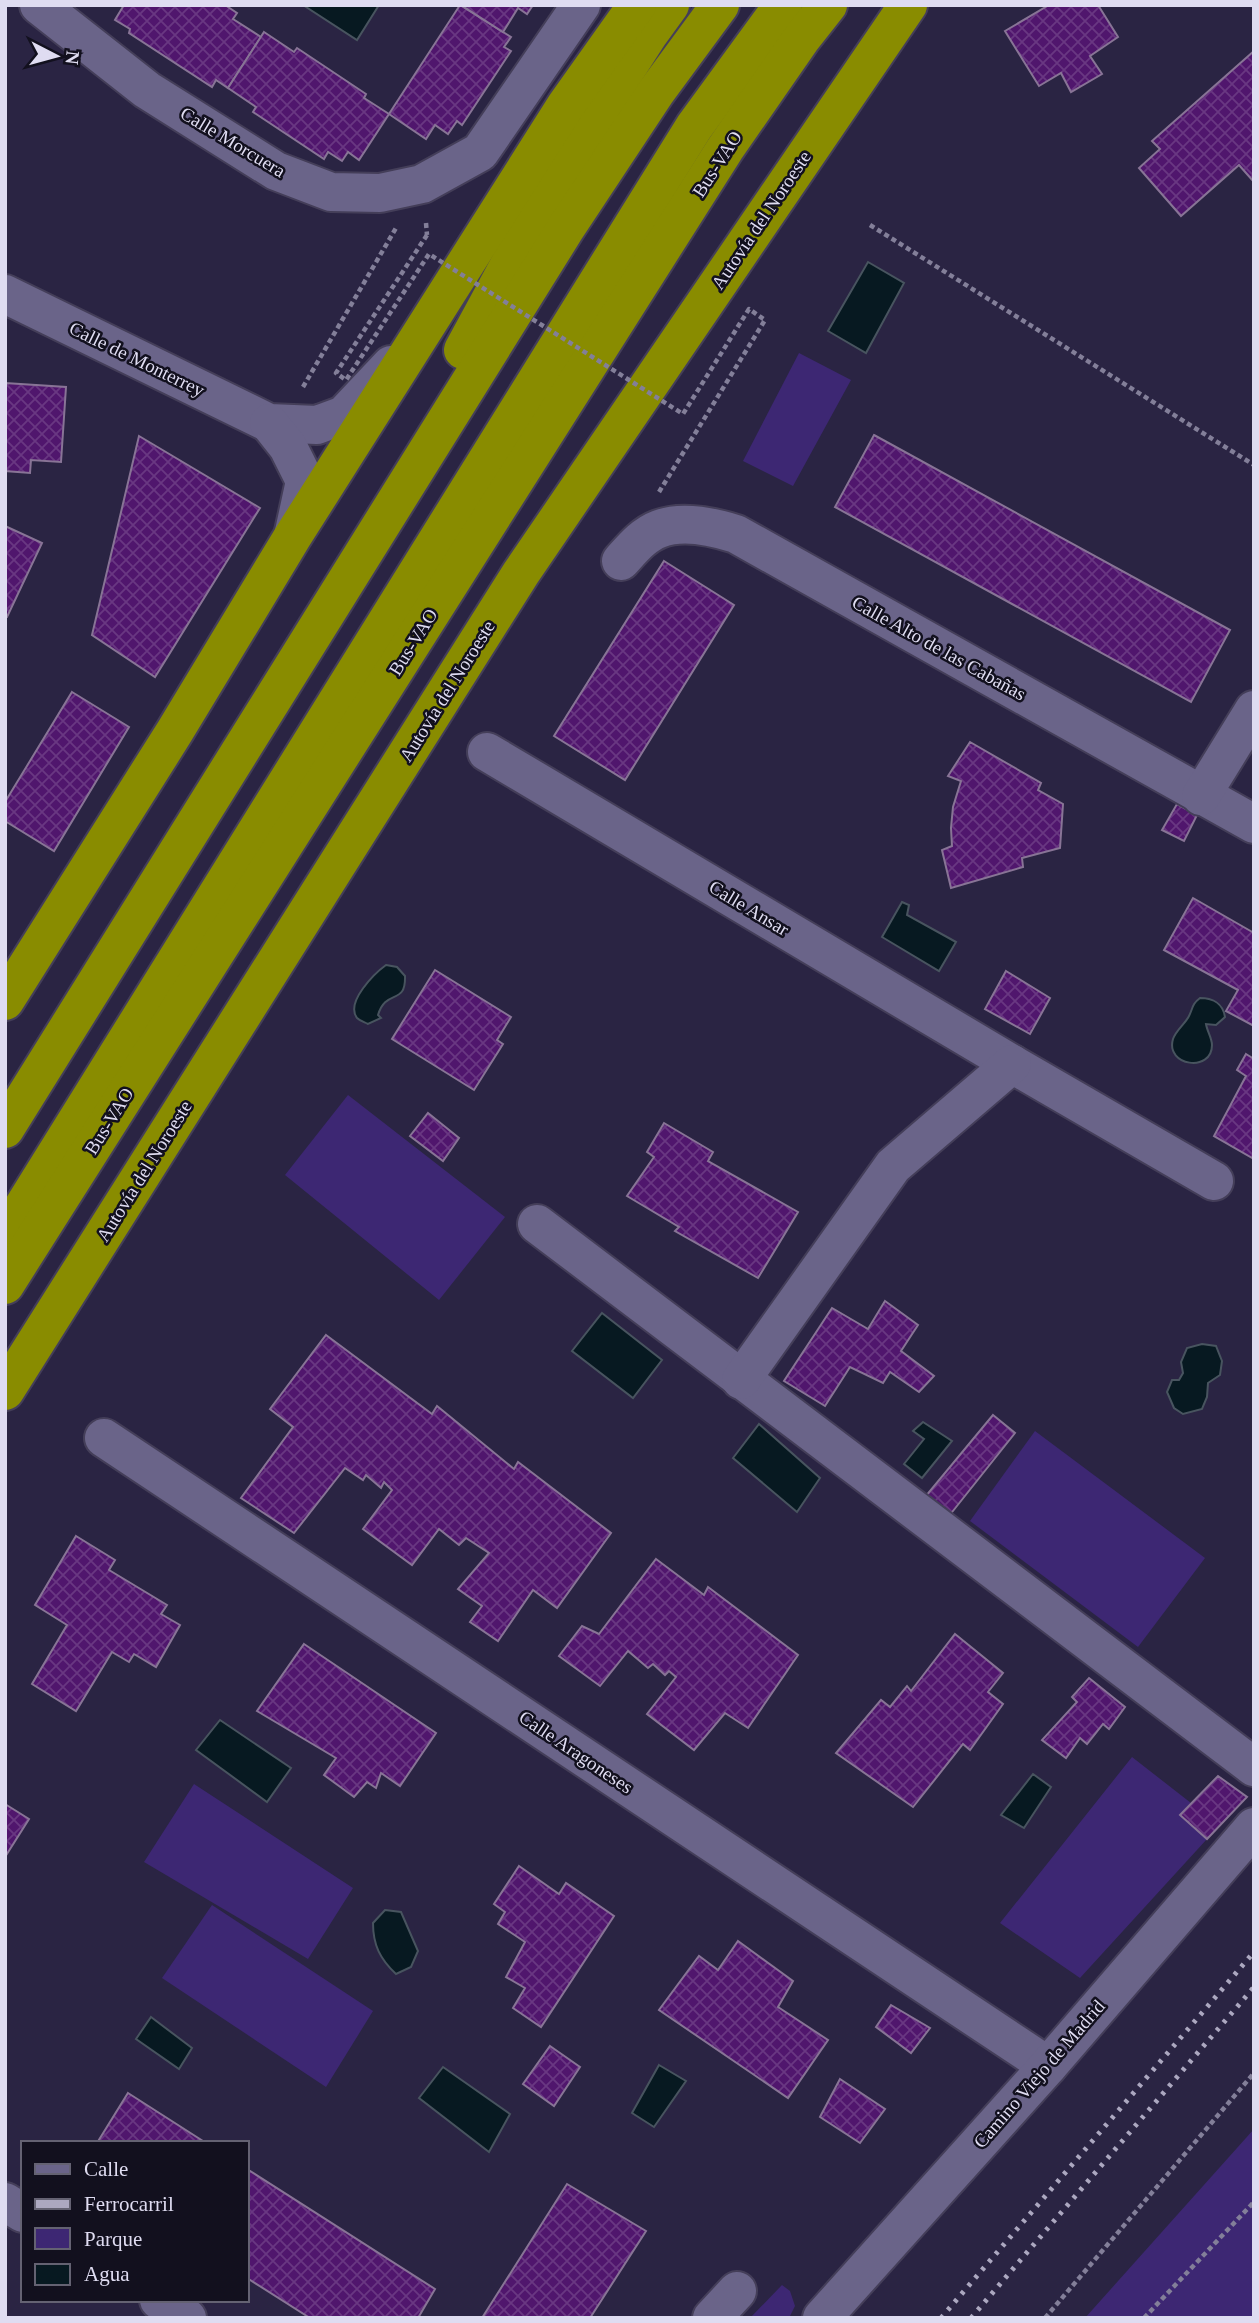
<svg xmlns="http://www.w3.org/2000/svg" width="1259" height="2323" viewBox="0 0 1259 2323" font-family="'Times New Roman',serif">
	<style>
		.green { fill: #3d2773 }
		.water { fill: #071921; stroke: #48545f; stroke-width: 2 }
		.building { fill: url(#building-cross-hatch); stroke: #887496; stroke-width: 2 }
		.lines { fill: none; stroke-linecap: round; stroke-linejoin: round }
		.minor-casing { stroke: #443e59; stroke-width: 42 }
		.highway-casing { stroke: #443e59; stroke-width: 42 }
		.path { stroke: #837f99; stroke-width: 4.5; stroke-dasharray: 5 3.5; stroke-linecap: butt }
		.minor { stroke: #6a6489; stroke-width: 38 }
		.highway { stroke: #898c00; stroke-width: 38 }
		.rail { stroke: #aca8c0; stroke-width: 5; stroke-dasharray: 3.5 7; stroke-linecap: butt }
		.path-bridge { stroke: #837f99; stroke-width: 4.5; stroke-dasharray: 5 3.5; stroke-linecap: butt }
		.labels { text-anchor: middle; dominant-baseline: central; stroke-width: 5; stroke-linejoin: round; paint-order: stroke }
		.street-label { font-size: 19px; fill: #dfdcf1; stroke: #12101e }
	</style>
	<defs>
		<pattern id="building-cross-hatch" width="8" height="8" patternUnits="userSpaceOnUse" patternTransform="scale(1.75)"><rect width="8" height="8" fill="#50166d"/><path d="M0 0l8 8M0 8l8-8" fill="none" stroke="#693782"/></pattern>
	</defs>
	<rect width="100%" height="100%" fill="#2a2443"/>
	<g class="green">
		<polygon points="799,353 851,380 793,486 743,461"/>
		<polygon points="348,1095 505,1217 439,1300 285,1175"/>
		<polygon points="1035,1431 1205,1558 1138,1647 970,1521"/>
		<polygon points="1132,1757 1191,1803 1180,1815 1207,1839 1080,1978 1000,1923"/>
		<polygon points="194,1784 353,1888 308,1959 144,1862"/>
		<polygon points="212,1905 373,2011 326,2087 162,1978"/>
		<polygon points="1254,2129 1254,2318 1085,2318"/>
		<polygon points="782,2285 790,2291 795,2306 789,2318 750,2318"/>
	</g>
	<g class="water">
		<polygon points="303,5 379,5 357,40"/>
		<polygon points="868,262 904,283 866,353 828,331"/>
		<polygon points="902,902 909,905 907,915 956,942 939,971 882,937"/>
		<path d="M386 965 397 967 405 976C406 1006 386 988 378 1015L381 1018 368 1024C364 1022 360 1021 357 1018 345 1002 375 973 386 965Z"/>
		<path d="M1200 998C1212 998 1223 1003 1225 1017L1216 1025 1206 1024C1207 1031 1212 1038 1212 1045 1212 1073 1165 1066 1173 1039 1176 1030 1185 1024 1189 1016 1193 1008 1192 1004 1200 998Z"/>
		<polygon points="602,1313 662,1360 633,1398 572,1351"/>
		<polygon points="1202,1344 1216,1346 1222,1361 1220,1375 1208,1383 1207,1397 1202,1409 1183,1414 1174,1408 1167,1392 1172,1380 1179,1380 1183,1373 1181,1362 1187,1348"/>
		<polygon points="923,1422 952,1441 922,1478 904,1464 924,1439 913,1431"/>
		<polygon points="759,1424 820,1478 797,1512 733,1458"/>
		<polygon points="220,1720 291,1768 267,1802 196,1750"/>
		<polygon points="1033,1774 1051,1787 1024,1828 1001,1815"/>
		<path d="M385 1910 401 1912 418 1951 411 1967 396 1974C380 1959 373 1945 373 1923Z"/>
		<polygon points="151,2017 192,2048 179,2069 136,2039"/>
		<polygon points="659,2065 686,2081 654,2127 632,2113"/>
		<polygon points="443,2067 510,2114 489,2152 419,2098"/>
	</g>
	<g class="building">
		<polygon points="124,5 225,5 237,13 233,19 261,37 228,88 216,80 212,87 129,33 130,29 115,20"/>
		<polygon points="460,5 511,37 504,47 511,51 462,125 457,121 448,134 435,125 426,139 389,114"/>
		<polygon points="461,5 533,5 527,14 518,8 503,32"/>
		<polygon points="1049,5 1098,5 1118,37 1090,56 1102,74 1071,92 1061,73 1039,86 1005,31"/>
		<polygon points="264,32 294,52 297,48 366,94 364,98 389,114 359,160 348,152 342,161 328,152 324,159 253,112 256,107 228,88"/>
		<polygon points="1254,51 1254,182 1239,165 1181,216 1139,168 1160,149 1152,141"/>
		<polygon points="5,383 66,387 61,462 31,460 30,473 5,471"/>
		<polygon points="874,435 1230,630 1191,702 835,507"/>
		<polygon points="139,436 260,508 155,677 92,635"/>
		<polygon points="5,526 42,543 7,617 5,617"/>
		<polygon points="664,561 734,605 625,780 554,736"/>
		<polygon points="72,692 129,727 54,851 5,821 5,802"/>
		<polygon points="970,742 1041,783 1038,790 1063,804 1060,848 1022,858 1023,867 951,888 942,850 952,846 951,828 953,807 961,781 948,776"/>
		<polygon points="1177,804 1197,815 1184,841 1162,830"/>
		<polygon points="1193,898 1254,933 1254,1026 1226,1011 1238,990 1164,950"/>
		<polygon points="435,970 511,1017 497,1040 503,1044 474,1090 392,1039"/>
		<polygon points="1006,971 1050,998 1030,1034 985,1009"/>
		<polygon points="1246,1054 1254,1059 1254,1159 1214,1136 1246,1076 1237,1070"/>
		<polygon points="428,1113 459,1138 443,1161 410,1136"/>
		<polygon points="664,1123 713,1152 708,1161 798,1212 758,1278 675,1231 679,1227 627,1196 654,1157 647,1152"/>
		<polygon points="885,1301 918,1325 901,1351 934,1376 919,1392 890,1372 883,1383 850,1367 825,1406 784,1381 832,1308 868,1329"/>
		<polygon points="326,1335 432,1414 437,1406 514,1469 518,1462 611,1533 557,1608 533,1590 498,1641 470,1622 482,1606 458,1589 489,1553 466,1538 459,1545 439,1529 412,1565 363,1529 392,1490 384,1482 381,1488 366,1475 363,1480 345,1468 294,1533 241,1498 293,1427 270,1409"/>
		<polygon points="993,1415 1015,1433 945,1521 920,1503"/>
		<polygon points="76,1536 115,1560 109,1570 167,1605 161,1614 180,1625 156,1667 134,1654 129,1662 112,1652 76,1711 32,1684 67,1625 35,1605"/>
		<polygon points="656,1559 704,1595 708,1587 798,1655 748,1728 725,1713 694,1750 647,1714 676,1677 669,1671 665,1675 653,1664 648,1668 628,1651 600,1686 559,1656 582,1626 599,1634"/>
		<polygon points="955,1634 1003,1673 988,1692 1003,1704 970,1750 963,1744 913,1807 836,1753 881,1700 890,1707 907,1686 911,1691"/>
		<polygon points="304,1644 436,1733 400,1786 381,1773 376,1788 367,1782 354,1797 324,1775 336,1758 257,1711"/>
		<polygon points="1089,1678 1125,1707 1109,1729 1103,1724 1087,1744 1080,1738 1066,1758 1042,1740 1077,1702 1072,1697"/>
		<polygon points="1218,1776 1247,1797 1207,1839 1180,1815"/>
		<polygon points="5,1804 29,1819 5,1857"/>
		<polygon points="519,1866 559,1894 566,1883 614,1916 541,2027 513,2008 525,1988 506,1977 525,1942 498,1924 505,1912 494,1904"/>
		<polygon points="738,1941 793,1981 778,2007 828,2040 788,2098 659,2010 699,1956 718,1970"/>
		<polygon points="891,2005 930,2028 911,2053 876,2027"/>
		<polygon points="550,2046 580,2067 554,2106 523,2084"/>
		<polygon points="840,2079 885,2109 860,2143 820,2117"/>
		<polygon points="128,2093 206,2143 97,2143"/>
		<polygon points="247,2169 435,2289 418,2318 310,2318 247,2278"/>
		<polygon points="567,2184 646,2231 590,2318 482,2318"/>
	</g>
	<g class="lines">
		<g class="minor-casing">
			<g id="minor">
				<polyline points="39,5 147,90 276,171 331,192 380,193 422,184 480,152 581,5"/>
				<polyline points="5,294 269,423 317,425 344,415 391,365"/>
				<polyline points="269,423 288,447 305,481 294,532"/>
				<path d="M621 561C632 549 643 535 659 529 682 520 714 527 736 534L1254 824"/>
				<polyline points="487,752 1012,1064 1214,1181"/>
				<polyline points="1201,796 1254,710"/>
				<polyline points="537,1224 1254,1767"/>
				<polyline points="741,1380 893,1166 1012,1064"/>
				<polyline points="104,1438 1048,2066"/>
				<polyline points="5,2202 23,2213"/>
				<polyline points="159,2300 187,2318"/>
				<polyline points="712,2318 737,2291"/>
				<polyline points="822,2318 1048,2066 1254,1827"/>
			</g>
		</g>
		<g class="highway-casing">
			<g id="highway">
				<polyline points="463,350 554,182 649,34 670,5"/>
				<polyline points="5,1001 175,731 293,536 566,105 637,5"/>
				<polyline points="5,1129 566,228 656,92 720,5"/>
				<polyline points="10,1228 694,127 783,5"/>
				<polyline points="5,1285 725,149 802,38 828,5"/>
				<polyline points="5,1391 521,573 908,5"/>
			</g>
		</g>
		<g class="path">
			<polyline points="426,223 427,235"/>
			<polyline points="870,225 1254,465"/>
			<polyline points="303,387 396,228"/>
			<polyline points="1045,2318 1254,2073"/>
			<polyline points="1144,2318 1254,2202"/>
		</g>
		<use href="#minor" class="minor"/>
		<use href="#highway" class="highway"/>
		<g class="rail">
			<polyline points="941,2318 1254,1952"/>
			<polyline points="971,2318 1254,1987"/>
		</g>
		<polyline class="path-bridge" points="427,235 336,373 346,380 429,254 683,414 749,309 765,320 659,492"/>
	</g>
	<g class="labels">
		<g class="street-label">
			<text transform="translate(233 142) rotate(31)">Calle Morcuera</text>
			<text transform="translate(717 164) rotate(-57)">Bus-VAO</text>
			<text transform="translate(761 220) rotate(-56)">Autovía del Noroeste</text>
			<text transform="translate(137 359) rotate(26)">Calle de Monterrey</text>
			<text transform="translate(413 642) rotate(-58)">Bus-VAO</text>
			<text transform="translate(939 648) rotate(29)">Calle Alto de las Cabañas</text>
			<text transform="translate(447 691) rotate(-58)">Autovía del Noroeste</text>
			<text transform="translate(749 908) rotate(31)">Calle Ansar</text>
			<text transform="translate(109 1121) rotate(-58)">Bus-VAO</text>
			<text transform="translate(144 1171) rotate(-58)">Autovía del Noroeste</text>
			<text transform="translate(576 1752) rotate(34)">Calle Aragoneses</text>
			<text transform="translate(1039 2074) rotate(-49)">Camino Viejo de Madrid</text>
		</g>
	</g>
	<rect width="1259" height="2323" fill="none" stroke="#dfdcf1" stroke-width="14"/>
	<rect x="21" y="2141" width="228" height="161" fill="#12101e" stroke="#646272" stroke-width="2"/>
	<rect x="35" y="2164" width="35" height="10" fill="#6a6489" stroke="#646272" stroke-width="2"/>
	<text x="84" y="2176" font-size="21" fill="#dfdcf1">Calle</text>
	<rect x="35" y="2199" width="35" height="10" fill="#aca8c0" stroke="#646272" stroke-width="2"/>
	<text x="84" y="2211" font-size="21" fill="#dfdcf1">Ferrocarril</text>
	<rect x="35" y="2228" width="35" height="21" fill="#3d2773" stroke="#646272" stroke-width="2"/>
	<text x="84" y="2246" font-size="21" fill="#dfdcf1">Parque</text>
	<rect x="35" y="2264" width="35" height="21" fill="#071921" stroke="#646272" stroke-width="2"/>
	<text x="84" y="2281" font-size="21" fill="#dfdcf1">Agua</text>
	<g transform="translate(56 56) rotate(96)" stroke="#12101e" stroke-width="5" paint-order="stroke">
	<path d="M0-5L12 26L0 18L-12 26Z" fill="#dfdcf1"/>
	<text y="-10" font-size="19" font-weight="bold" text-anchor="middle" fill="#dfdcf1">N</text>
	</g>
</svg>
